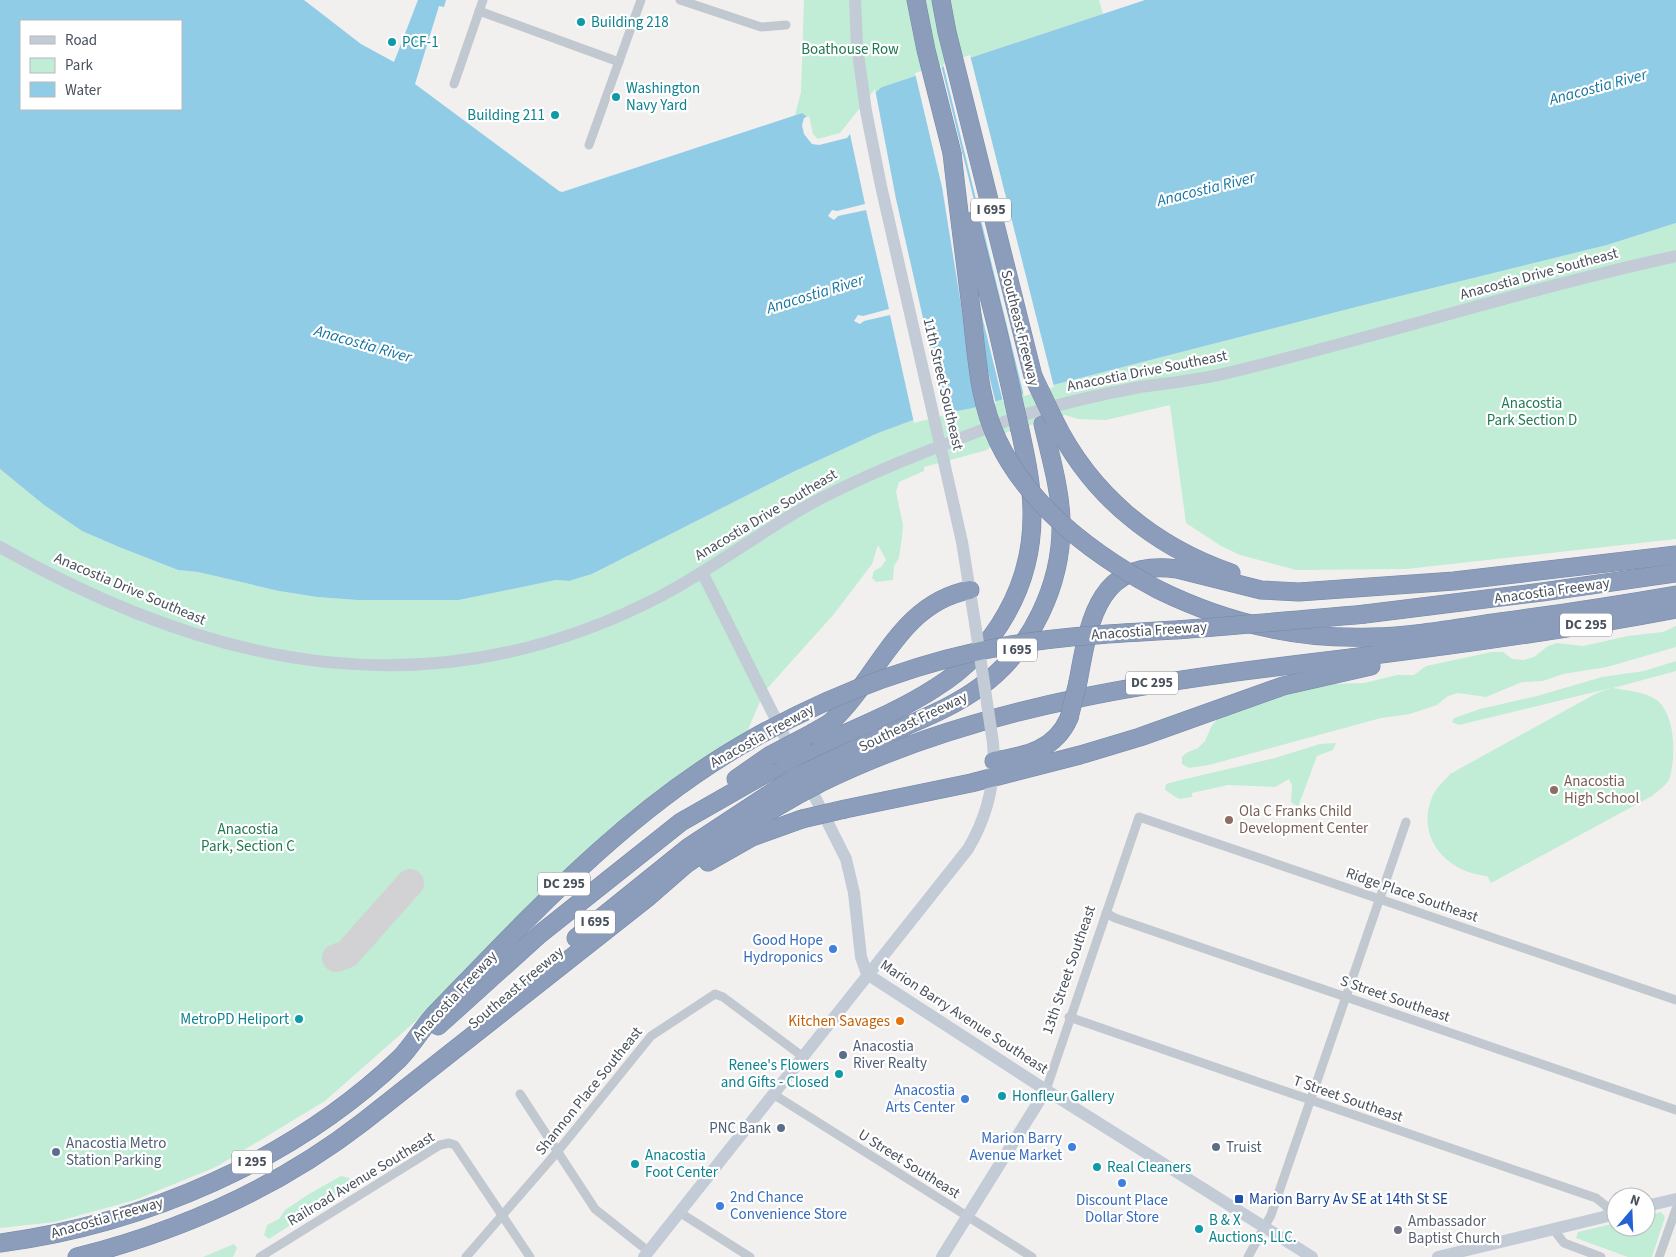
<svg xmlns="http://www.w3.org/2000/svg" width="1676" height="1257" viewBox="0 0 1676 1257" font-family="'Source Sans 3',sans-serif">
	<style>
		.green { fill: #c1ecd6 }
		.water { fill: #91cce6; fill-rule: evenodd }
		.pier { fill: #f2f0ef }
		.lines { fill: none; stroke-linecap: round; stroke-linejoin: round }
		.taxiway { stroke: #d2d2d4; stroke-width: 28 }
		.highway-casing { stroke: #7688a6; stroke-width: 19 }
		.street { stroke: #c1c8d0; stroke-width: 9 }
		.secondary { stroke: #c3cbd7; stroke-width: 12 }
		.highway { stroke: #8b9dbb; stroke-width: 18 }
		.highway-bridge-casing { stroke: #7688a6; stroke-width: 19; stroke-linecap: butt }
		.secondary-bridge { stroke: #c3cbd7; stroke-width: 12 }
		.highway-bridge { stroke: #8b9dbb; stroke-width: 18 }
		.culture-dot { fill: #0f9aa8; stroke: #fff; stroke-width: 2 }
		.education-dot { fill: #8d6e63; stroke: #fff; stroke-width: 2 }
		.shop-dot { fill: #3f7fe0; stroke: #fff; stroke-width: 2 }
		.food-dot { fill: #e8710a; stroke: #fff; stroke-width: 2 }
		.service-dot { fill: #5c6f8a; stroke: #fff; stroke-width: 2 }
		.transit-dot { fill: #1a4fb4; stroke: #fff; stroke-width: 2 }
		.worship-dot { fill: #6b7280; stroke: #fff; stroke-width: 2 }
		.labels { text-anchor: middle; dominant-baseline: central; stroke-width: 4.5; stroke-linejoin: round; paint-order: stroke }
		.shield { fill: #fff; stroke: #80858d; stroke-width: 1 }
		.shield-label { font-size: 14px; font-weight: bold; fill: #49515c }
		.culture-label { font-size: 15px; fill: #0d838f; stroke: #fff; text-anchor: start }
		.park-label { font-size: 15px; fill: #1e7854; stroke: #fff }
		.street-label { font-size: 15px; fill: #49515c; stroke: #fff }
		.education-label { font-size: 15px; fill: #785e54; stroke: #fff; text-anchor: start }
		.shop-label { font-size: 15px; fill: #366cbe; stroke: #fff; text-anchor: end }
		.food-label { font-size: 15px; fill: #c56008; stroke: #fff; text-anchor: end }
		.service-label { font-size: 15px; fill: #4e5e75; stroke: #fff; text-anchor: start }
		.transit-label { font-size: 15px; fill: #164399; stroke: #fff; text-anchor: start }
		.worship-label { font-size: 15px; fill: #5b616d; stroke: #fff; text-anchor: start }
		.water-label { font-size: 16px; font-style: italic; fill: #1676a1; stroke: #fff }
	</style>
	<rect width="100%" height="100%" fill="#f2f0ef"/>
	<g class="green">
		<polygon points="804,0 1099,0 1103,14 1145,0 882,87 841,135 818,142 810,135 802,113 795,115 801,92"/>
		<polygon points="1676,223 1676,539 1406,569 1296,570 1240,555 1221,546 1186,523 1170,405 1106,420 1078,419 1065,415 1007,432 987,450 924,467 924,471 899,482 896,492 903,525 902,537 899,558 894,566 893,580 876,582 872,578 874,571 881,567 886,560 878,545 872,564 834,614 764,692 747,732 701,760 615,824 574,862 427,1011 325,1101 216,1167 135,1200 55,1222 0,1228 0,469 44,505 82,531 119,547 178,570 198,572 279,591 317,597 357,600 459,600 556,580 569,581 592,574 793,472 878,433 916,419 973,408 1053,385 1360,306 1607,245"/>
		<polygon points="1676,626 1676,647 1607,667 1563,674 1543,681 1522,682 1486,697 1458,693 1448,696 1437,705 1410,714 1381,718 1209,765 1189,768 1182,764 1182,757 1186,753 1198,748 1205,741 1212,725 1218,719 1259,701 1302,689 1331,684 1364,683 1397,675 1414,675 1426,666 1492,652 1503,652 1512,659 1523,660 1534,657 1548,646 1557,643 1583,646 1628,636 1663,632"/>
		<path d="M1676 661V671L1613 688C1628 691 1645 691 1658 701 1676 717 1676 758 1669 780 1665 786 1658 791 1652 796L1491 883 1487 876C1447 873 1414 837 1433 795 1437 787 1445 780 1450 774L1597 693 1611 688 1459 725 1452 722 1454 718 1480 709 1537 696 1602 677 1644 671Z"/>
		<polygon points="1336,743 1333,750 1317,756 1298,807 1291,802 1292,785 1289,779 1275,787 1228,785 1192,793 1192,797 1179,799 1165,790 1166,784 1181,780 1275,758 1320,744"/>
		<polygon points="341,1176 349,1178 351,1181 349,1187 269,1239 264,1235 267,1225 279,1219 285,1210 309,1194"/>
		<polygon points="1661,1212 1665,1217 1652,1257 1628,1257 1576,1238 1578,1232 1616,1223 1616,1227 1646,1227 1646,1216"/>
		<polygon points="234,1244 237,1248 233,1257 203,1257"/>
	</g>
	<path class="water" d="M0 0H304L361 44 394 62 418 0H446L444 7 439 6 415 84 559 191 562 192 802 113 806 116 810 135 817 141 841 135 869 98 882 87 1145 0H1676V223L1607 245 1360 306 1053 385 973 408 916 419 878 433 793 472 592 574 569 581 556 580 459 600H357L317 597 279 591 198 572 178 570 119 547 82 531 44 505 0 469ZM21 21H181V109H21Z"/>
	<g class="pier">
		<polygon points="970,55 1054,387 1024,396 943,64"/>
		<polygon points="941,65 1022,397 1003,402 979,304 987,367 996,404 978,410 942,187 915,73"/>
		<polygon points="875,89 896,199 945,415 914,423 890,315 864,321 860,324 854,321 858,315 863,316 889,309 866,210 838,216 834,220 828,216 832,210 837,211 865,204 850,134 847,138 819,145 812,144 804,134 802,125 804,118 809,116 813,134 818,139 840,133"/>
	</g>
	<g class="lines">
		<polyline class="taxiway" points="336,958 347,954 410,883"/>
		<g class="highway-casing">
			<g id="highway">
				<polyline points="916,0 926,50 952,153"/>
				<polyline points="941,0 947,32 1033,376"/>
				<path d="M1054 420C1090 494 1153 546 1231 573"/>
				<path d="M1157 589C1224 622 1297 640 1372 637 1415 636 1458 628 1500 622 1559 614 1618 605 1676 595"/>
				<polyline points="1365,614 1542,592 1676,573"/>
				<path d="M1078 682C1089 622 1097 558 1177 569L1261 590 1299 592 1454 581 1676 555"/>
				<path d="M809 735C817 730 826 726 832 721 879 677 899 603 970 590"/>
				<path d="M805 752C848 731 895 714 935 688 995 651 1033 585 1032 513 1032 485 1026 458 1020 430"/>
				<path d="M994 761C1026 756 1055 750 1069 718"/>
				<path d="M813 769C844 754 875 740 906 726 931 715 957 704 980 687 1031 650 1063 584 1061 520 1060 488 1050 455 1043 424"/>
				<polyline points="736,779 769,756"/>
				<path d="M820 783C989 700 1174 679 1358 657 1464 644 1571 629 1676 609"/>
				<polyline points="845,809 971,783 1080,755 1140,737 1283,686 1371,666"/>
				<polyline points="708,862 752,837 802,819"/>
				<polyline points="576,938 689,847 794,778"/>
				<polyline points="438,1026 540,934 681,822 786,762"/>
				<path d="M0 1243C145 1224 293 1160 399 1059 413 1045 423 1026 437 1012 534 912 629 808 752 739"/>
				<path d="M77 1257C180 1231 279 1187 363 1122L647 898 686 864 735 831 801 793"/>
			</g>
		</g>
		<g class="street">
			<polyline points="680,0 761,27 786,25"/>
			<polyline points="479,11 619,62"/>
			<polyline points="454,84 483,0"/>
			<polyline points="589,145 641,0"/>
			<polyline points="1106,913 1115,918 1676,1110"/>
			<polyline points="1069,1017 1596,1198 1606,1206 1611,1215"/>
			<polyline points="1046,1090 1139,817 1676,1000"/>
			<polyline points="520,1094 595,1209 648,1251"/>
			<polyline points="773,1094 1032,1257"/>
			<polyline points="679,1212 750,1257"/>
			<polyline points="1554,1230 1564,1243 1601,1257"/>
			<polyline points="260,1257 440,1145 449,1143 455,1145 530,1257"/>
			<polyline points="466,1257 558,1151 651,1036 715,994 723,997 802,1056"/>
			<polyline points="1248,1257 1271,1215 1406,822"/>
			<polyline points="1659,1257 1676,1209"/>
		</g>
		<g class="secondary">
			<polyline points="855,0 857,46"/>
			<polyline points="944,462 962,542 975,623"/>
			<path d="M0 547C215 669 432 715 661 596 711 570 756 535 805 507 850 482 896 463 943 445 971 434 999 423 1027 414 1063 403 1102 394 1140 387 1169 383 1199 380 1227 373 1378 337 1525 289 1676 256"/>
			<polyline points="702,572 846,859 854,893 861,957 867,974 1046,1090 1312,1257"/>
			<polyline points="1646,1206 1676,1199"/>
			<path d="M644 1257 968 849C987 817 996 780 993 743"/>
			<polyline points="942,1257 1046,1090"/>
			<polyline points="1438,1257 1616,1214"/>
		</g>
		<use href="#highway" class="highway"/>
		<g class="highway-bridge-casing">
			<g id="highway-bridge">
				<path d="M952 153C958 207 965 261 972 315 977 358 979 402 998 441 1029 506 1094 555 1157 589"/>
				<polyline points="970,221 998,332 1020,430"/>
				<polyline points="1033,376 1054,420"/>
				<polyline points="1069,718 1078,682"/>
				<path d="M752 739C832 694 919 661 1010 645 1065 636 1121 633 1176 630 1239 625 1302 620 1365 614"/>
				<polyline points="769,756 809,735"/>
				<polyline points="786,762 805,752"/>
				<polyline points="794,778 813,769"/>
				<polyline points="801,793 820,783"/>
				<polyline points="802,819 845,809"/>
			</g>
		</g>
		<g class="secondary-bridge">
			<polyline points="857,46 866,111 881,186 944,462"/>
			<polyline points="975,623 993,743"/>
		</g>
		<use href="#highway-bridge" class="highway-bridge"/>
	</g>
	<g class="culture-dot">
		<circle cx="581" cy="22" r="5"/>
		<circle cx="392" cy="42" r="5"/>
		<circle cx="616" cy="97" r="5"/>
		<circle cx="555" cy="115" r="5"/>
		<circle cx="299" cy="1019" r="5"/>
		<circle cx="839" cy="1074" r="5"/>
		<circle cx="1002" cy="1096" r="5"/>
		<circle cx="635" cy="1164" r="5"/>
		<circle cx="1097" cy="1167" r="5"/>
		<circle cx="1199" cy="1229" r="5"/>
	</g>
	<g class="education-dot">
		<circle cx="1554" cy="790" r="5"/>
		<circle cx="1229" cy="820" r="5"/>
	</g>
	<g class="shop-dot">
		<circle cx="833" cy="949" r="5"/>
		<circle cx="965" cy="1099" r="5"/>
		<circle cx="1072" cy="1147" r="5"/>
		<circle cx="1122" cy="1183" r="5"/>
		<circle cx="720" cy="1206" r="5"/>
	</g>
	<circle class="food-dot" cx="900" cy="1021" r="5"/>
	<g class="service-dot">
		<circle cx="843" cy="1055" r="5"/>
		<circle cx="781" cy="1128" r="5"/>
		<circle cx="1216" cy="1147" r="5"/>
		<circle cx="56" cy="1152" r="5"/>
	</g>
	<rect class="transit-dot" x="1234" y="1194" width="10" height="10" rx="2.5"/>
	<circle class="worship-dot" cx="1398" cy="1230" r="5"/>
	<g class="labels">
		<g class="shield">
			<rect x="971" y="198.5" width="40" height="23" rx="4"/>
			<rect x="1560" y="613.5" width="52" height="23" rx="4"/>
			<rect x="997" y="638.5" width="40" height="23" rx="4"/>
			<rect x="1126" y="671.5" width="52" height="23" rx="4"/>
			<rect x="538" y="872.5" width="52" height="23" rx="4"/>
			<rect x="575" y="910.5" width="40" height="23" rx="4"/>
			<rect x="232" y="1150.5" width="40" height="23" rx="4"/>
		</g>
		<g class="shield-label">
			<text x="991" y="210">I 695</text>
			<text x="1586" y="625">DC 295</text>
			<text x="1017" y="650">I 695</text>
			<text x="1152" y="683">DC 295</text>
			<text x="564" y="884">DC 295</text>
			<text x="595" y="922">I 695</text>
			<text x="252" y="1162">I 295</text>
		</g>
		<g class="culture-label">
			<text x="591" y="22">Building 218</text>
			<text x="402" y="42">PCF-1</text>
			<text x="626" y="88">Washington<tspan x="626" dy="17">Navy Yard</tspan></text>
			<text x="545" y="115" text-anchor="end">Building 211</text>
			<text x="289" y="1019" text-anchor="end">MetroPD Heliport</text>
			<text x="829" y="1065" text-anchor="end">Renee's Flowers<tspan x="829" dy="17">and Gifts - Closed</tspan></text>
			<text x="1012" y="1096">Honfleur Gallery</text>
			<text x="645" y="1155">Anacostia<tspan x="645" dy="17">Foot Center</tspan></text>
			<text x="1107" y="1167">Real Cleaners</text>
			<text x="1209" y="1220">B &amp; X<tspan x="1209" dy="17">Auctions, LLC.</tspan></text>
		</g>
		<g class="park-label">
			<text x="850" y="49">Boathouse Row</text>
			<text x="1532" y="403">Anacostia<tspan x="1532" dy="17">Park Section D</tspan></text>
			<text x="248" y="829">Anacostia<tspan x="248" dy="17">Park, Section C</tspan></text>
		</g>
		<g class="street-label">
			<text transform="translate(1539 274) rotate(-15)">Anacostia Drive Southeast</text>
			<text transform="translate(1020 328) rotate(76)">Southeast Freeway</text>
			<text transform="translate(1147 371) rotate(-11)">Anacostia Drive Southeast</text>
			<text transform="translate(943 384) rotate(77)">11th Street Southeast</text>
			<text transform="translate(766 515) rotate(-31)">Anacostia Drive Southeast</text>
			<text transform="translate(130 589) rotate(23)">Anacostia Drive Southeast</text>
			<text transform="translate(1552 591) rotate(-8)">Anacostia Freeway</text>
			<text transform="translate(1149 631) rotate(-4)">Anacostia Freeway</text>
			<text transform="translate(913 722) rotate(-26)">Southeast Freeway</text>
			<text transform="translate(762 736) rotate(-29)">Anacostia Freeway</text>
			<text transform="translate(1412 895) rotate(19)">Ridge Place Southeast</text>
			<text transform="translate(1069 970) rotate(-71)">13th Street Southeast</text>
			<text transform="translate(516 988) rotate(-40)">Southeast Freeway</text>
			<text transform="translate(455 996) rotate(-47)">Anacostia Freeway</text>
			<text transform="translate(1395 999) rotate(19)">S Street Southeast</text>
			<text transform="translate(964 1017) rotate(33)">Marion Barry Avenue Southeast</text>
			<text transform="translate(589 1091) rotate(-51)">Shannon Place Southeast</text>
			<text transform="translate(1348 1099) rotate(19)">T Street Southeast</text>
			<text transform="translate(909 1164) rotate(32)">U Street Southeast</text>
			<text transform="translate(361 1179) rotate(-31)">Railroad Avenue Southeast</text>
			<text transform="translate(107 1218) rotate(-16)">Anacostia Freeway</text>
		</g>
		<g class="education-label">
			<text x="1564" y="781">Anacostia<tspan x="1564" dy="17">High School</tspan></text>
			<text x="1239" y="811">Ola C Franks Child<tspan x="1239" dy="17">Development Center</tspan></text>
		</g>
		<g class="shop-label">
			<text x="823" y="940">Good Hope<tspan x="823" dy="17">Hydroponics</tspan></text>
			<text x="955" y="1090">Anacostia<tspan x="955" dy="17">Arts Center</tspan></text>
			<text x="1062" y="1138">Marion Barry<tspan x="1062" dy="17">Avenue Market</tspan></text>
			<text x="730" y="1197" text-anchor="start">2nd Chance<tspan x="730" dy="17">Convenience Store</tspan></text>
			<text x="1122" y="1200" text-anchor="middle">Discount Place<tspan x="1122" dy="17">Dollar Store</tspan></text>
		</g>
		<g class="food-label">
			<text x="890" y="1021">Kitchen Savages</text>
		</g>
		<g class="service-label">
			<text x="853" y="1046">Anacostia<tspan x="853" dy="17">River Realty</tspan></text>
			<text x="771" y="1128" text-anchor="end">PNC Bank</text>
			<text x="66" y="1143">Anacostia Metro<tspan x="66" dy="17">Station Parking</tspan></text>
			<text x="1226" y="1147">Truist</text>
		</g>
		<g class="transit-label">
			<text x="1249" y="1199">Marion Barry Av SE at 14th St SE</text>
		</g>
		<g class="worship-label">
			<text x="1408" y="1221">Ambassador<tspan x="1408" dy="17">Baptist Church</tspan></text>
		</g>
		<g class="water-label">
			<text transform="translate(1598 87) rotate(-15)">Anacostia River</text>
			<text transform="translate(1206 189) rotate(-14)">Anacostia River</text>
			<text transform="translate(815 294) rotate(-17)">Anacostia River</text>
			<text transform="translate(363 344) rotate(16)">Anacostia River</text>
		</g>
	</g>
	<rect x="20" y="20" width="162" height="90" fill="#ffffff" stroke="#b6b9be"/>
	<rect x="30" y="36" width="25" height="8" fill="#c3cbd7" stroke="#b6b9be"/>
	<text x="65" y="45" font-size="15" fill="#49515c">Road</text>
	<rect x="30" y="58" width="25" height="15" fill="#c1ecd6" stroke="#b6b9be"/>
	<text x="65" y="70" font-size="15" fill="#49515c">Park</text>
	<rect x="30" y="82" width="25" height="15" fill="#91cce6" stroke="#b6b9be"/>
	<text x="65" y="95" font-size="15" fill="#49515c">Water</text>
	<g transform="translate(1631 1212) rotate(19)"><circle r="24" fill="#ffffff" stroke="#b6b9be"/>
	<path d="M0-4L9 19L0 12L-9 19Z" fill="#2661d5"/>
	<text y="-8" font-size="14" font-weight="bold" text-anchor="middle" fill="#49515c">N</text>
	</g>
</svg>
